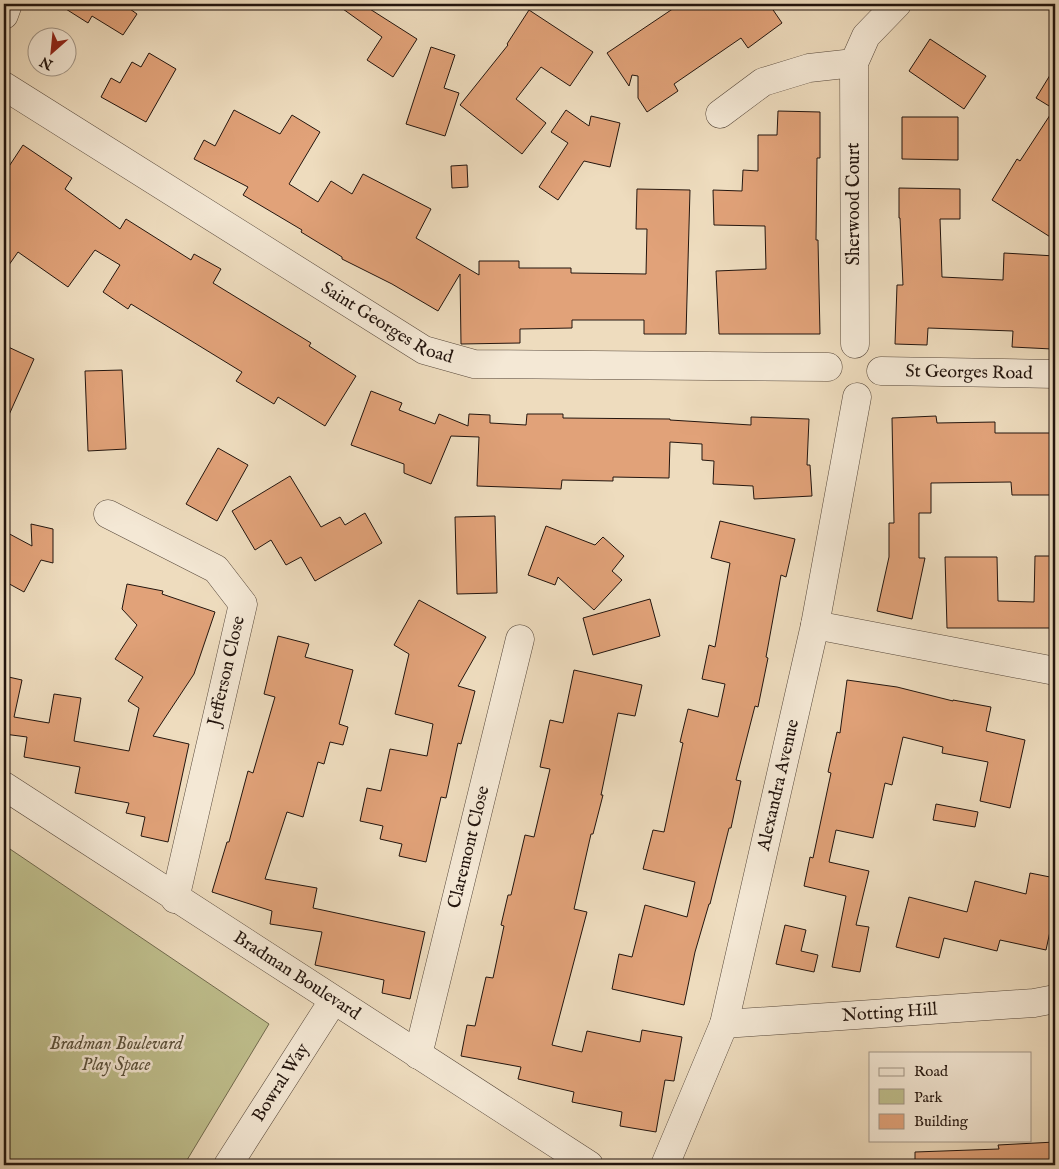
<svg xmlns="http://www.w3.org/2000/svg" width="1059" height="1169" viewBox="0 0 1059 1169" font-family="'IM FELL English',serif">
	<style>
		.green { fill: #bfbf8d; stroke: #716a4e }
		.building { fill: #e1a279; stroke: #23150e }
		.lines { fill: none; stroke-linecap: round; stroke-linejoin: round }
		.minor-casing { stroke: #56473a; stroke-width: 29 }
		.minor { stroke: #f4e8d5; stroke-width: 28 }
		.labels { text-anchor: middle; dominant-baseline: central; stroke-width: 5; stroke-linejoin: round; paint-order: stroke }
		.street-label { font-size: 18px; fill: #23150e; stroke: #f4e8d5 }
		.park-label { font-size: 18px; font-style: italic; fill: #5a503a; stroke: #f4e8d5 }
	</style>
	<rect width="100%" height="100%" fill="#eedcbe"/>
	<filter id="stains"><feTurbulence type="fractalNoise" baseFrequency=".004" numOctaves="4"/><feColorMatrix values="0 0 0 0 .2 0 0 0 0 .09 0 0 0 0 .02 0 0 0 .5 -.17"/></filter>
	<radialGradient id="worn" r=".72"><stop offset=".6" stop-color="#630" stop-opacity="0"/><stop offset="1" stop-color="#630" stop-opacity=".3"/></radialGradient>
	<polygon class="green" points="4,845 269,1024 184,1165 4,1165"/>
	<g class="building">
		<polygon points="58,4 123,4 137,14 123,35 92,16 88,23"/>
		<polygon points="336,4 362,4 417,39 393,77 367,60 382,37"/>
		<polygon points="680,4 769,4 782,23 748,48 741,38 674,84 678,91 647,112 638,98 638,76 632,75 629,86 607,53"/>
		<polygon points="529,10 593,52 570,86 541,67 516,99 546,123 522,154 460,105 508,45 507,44"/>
		<polygon points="930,39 986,76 964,109 909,71"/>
		<polygon points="431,47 455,55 444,88 459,93 445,136 406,124"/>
		<polygon points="149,53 176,69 146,122 101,97 111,78 120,83 132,62 141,67"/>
		<polygon points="1055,67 1055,240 992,200 1017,159 1020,161 1054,109 1036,98"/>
		<polygon points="234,110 280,134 292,115 320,132 289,184 318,202 331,181 352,194 363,174 431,209 416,238 479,275 479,261 519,261 519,268 571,268 571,273 646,274 647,229 636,229 637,189 690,190 686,334 644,334 644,320 572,320 572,328 520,329 520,343 461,344 460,274 438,311 392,284 342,259 342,257 301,232 302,230 243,195 248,187 194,159 204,140 215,146"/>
		<polygon points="566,110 589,126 591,116 620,123 610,167 584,161 558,200 539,187 568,143 551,132"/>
		<polygon points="778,111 820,112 820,158 817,158 816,240 818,240 820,334 719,334 716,271 766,269 765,226 714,225 713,190 742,191 743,170 758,171 758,135 777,135"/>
		<polygon points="902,117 958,117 958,160 902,159"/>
		<polygon points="23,145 72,178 65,189 120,229 126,219 191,260 194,254 221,269 213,283 311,343 309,346 356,376 325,426 278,397 274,404 236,381 242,372 131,304 128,309 103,292 120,265 95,250 68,287 18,252 4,272 4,174"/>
		<polygon points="467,165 468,187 452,188 451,166"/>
		<polygon points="899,188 960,189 960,219 940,219 942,277 1003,280 1004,253 1055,256 1052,349 1012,347 1013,331 928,328 927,345 895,344 897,285 903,285 900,218 899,218"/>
		<polygon points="4,345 34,359 4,426"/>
		<polygon points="122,370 126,449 88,451 85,371"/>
		<polygon points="371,391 402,403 399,410 435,424 439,414 468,426 469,414 490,415 490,423 526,425 527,414 563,414 563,418 670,419 670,420 751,425 751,417 809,419 807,465 810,465 812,496 754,499 753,486 713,484 714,461 702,460 702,444 670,442 669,478 613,477 613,481 562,480 561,489 477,486 479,437 451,436 431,484 404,473 404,464 351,445"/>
		<polygon points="936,416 937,423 995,422 995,433 1055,433 1055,495 1012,495 1011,482 931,483 931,513 919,513 919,558 925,558 912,619 877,611 889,557 889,523 894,523 892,418"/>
		<polygon points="218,448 248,465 217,521 186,504"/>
		<polygon points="290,476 321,527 340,517 345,525 365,513 382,543 315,581 301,557 286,565 271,540 255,550 232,511"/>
		<polygon points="495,516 497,593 457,594 455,517"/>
		<polygon points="720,521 795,539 786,577 781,575 766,657 768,658 758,707 755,706 736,780 741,781 731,828 729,828 710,904 709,904 695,952 684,1005 612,989 619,954 632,957 645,905 687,917 695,882 643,869 653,830 664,832 683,743 680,742 688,709 718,717 725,684 702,679 709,645 715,647 730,563 711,558"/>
		<polygon points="31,524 53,529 53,563 41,560 24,592 4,581 4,531 32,546"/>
		<polygon points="546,526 595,545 603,537 624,556 612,571 622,580 594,610 558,577 555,585 528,575"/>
		<polygon points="1035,556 1055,556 1055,628 947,628 945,557 997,557 998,601 1034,602"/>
		<polygon points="127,584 163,591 162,594 215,612 194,674 153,736 189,744 168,842 141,836 145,817 126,813 129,803 75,793 80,767 24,757 27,737 4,734 4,676 22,680 14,717 49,723 54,694 81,698 74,741 129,751 139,708 128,701 143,677 115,659 137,625 122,609"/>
		<polygon points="650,599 660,636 593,655 583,618"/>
		<polygon points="419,600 486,637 458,686 475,691 461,744 458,743 446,798 441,797 426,862 399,856 402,844 380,839 383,826 360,821 367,788 381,791 390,749 427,756 433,724 395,714 409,654 394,645"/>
		<polygon points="278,636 309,644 305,657 353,670 339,724 348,727 343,745 330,742 324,764 318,762 303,817 287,812 265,879 317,888 313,908 425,932 410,999 382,993 384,980 315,965 322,932 270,924 272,911 212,892 227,842 229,842 248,771 253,773 275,697 264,694"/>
		<polygon points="574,670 642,685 635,716 618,713 601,795 603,795 593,834 591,834 574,909 587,912 552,1045 582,1052 587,1031 640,1042 642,1030 682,1037 674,1081 665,1080 656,1132 620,1126 622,1112 572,1102 574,1092 518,1079 521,1067 461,1056 467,1025 475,1026 486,977 493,978 504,926 501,925 508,895 511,895 525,835 534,837 550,769 540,767 550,720 563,723"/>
		<polygon points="847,680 897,687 953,701 953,700 991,707 986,731 1025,740 1010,808 980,801 988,762 942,753 943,747 903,737 892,785 885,783 873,838 836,830 829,862 869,871 856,925 869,927 860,972 832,967 846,896 804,886 810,857 813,858 831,773 828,772 837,732 840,733"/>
		<polygon points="936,804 978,812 975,827 933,820"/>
		<polygon points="1030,873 1055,878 1055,908 1046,950 1000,940 997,951 944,938 939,958 896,947 909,897 967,912 975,881 1026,894"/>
		<polygon points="785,925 806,930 801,951 818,955 814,972 776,964"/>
		<polygon points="1055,1142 1055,1165 915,1165 915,1152 999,1149 998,1145"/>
	</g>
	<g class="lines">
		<g class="minor-casing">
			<g id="minor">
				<polyline points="4,15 8,4"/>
				<path id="s1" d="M4 86 424 350 474 364 828 367"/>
				<polyline points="720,114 763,82 809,68 854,63"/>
				<polyline points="855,344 854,63 866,36 897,4"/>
				<path id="s2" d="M881 371 1055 374"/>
				<polyline points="108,514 216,569 243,604 175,899"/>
				<polyline points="815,625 1055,671"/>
				<path id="s3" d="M4 786 589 1165"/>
				<path id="s4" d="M724 1024 1034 1003 1055 999"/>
				<path id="s5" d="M418 1055 520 639"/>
				<path id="s6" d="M228 1165 333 1001"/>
				<path id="s7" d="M665 1165 724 1024 815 625 857 397"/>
			</g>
		</g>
		<use href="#minor" class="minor"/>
	</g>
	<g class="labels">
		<g class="street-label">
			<text transform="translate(854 204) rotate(-90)">Sherwood Court</text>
			<text stroke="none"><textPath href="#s1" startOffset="451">Saint Georges Road</textPath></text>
			<text stroke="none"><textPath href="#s2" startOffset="88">St Georges Road</textPath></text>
			<text transform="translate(227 671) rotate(-77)">Jefferson Close</text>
			<text stroke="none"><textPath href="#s7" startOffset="398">Alexandra Avenue</textPath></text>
			<text stroke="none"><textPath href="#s5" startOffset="214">Claremont Close</textPath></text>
			<text stroke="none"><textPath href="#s3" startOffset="349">Bradman Boulevard</textPath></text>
			<text stroke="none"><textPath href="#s4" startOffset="166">Notting Hill</textPath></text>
			<text stroke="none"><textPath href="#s6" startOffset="98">Bowral Way</textPath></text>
		</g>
		<g class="park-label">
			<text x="116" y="1044">Bradman Boulevard<tspan x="116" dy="21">Play Space</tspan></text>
		</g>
	</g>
	<rect width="1059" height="1169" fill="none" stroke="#eedcbe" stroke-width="20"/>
	<rect x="5" y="5" width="1049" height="1159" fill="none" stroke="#23150e" stroke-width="2.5"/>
	<rect x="10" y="10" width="1039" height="1149" fill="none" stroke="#23150e"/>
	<rect x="869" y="1052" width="162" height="90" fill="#f4e8d5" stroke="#a09485"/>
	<rect x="879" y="1068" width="25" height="8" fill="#f4e8d5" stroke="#a09485"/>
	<text x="914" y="1076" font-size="15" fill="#23150e">Road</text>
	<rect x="879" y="1089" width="25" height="15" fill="#bfbf8d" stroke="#a09485"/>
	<text x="914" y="1102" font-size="15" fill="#23150e">Park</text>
	<rect x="879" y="1114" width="25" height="15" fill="#e1a279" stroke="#a09485"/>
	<text x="914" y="1126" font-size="15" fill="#23150e">Building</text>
	<g transform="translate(52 52) rotate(207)"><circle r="24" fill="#f4e8d5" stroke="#a09485"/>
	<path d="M0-4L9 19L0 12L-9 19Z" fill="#8f2418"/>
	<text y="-8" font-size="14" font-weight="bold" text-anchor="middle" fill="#23150e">N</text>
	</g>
	<rect width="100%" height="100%" filter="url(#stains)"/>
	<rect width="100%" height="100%" fill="url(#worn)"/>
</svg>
